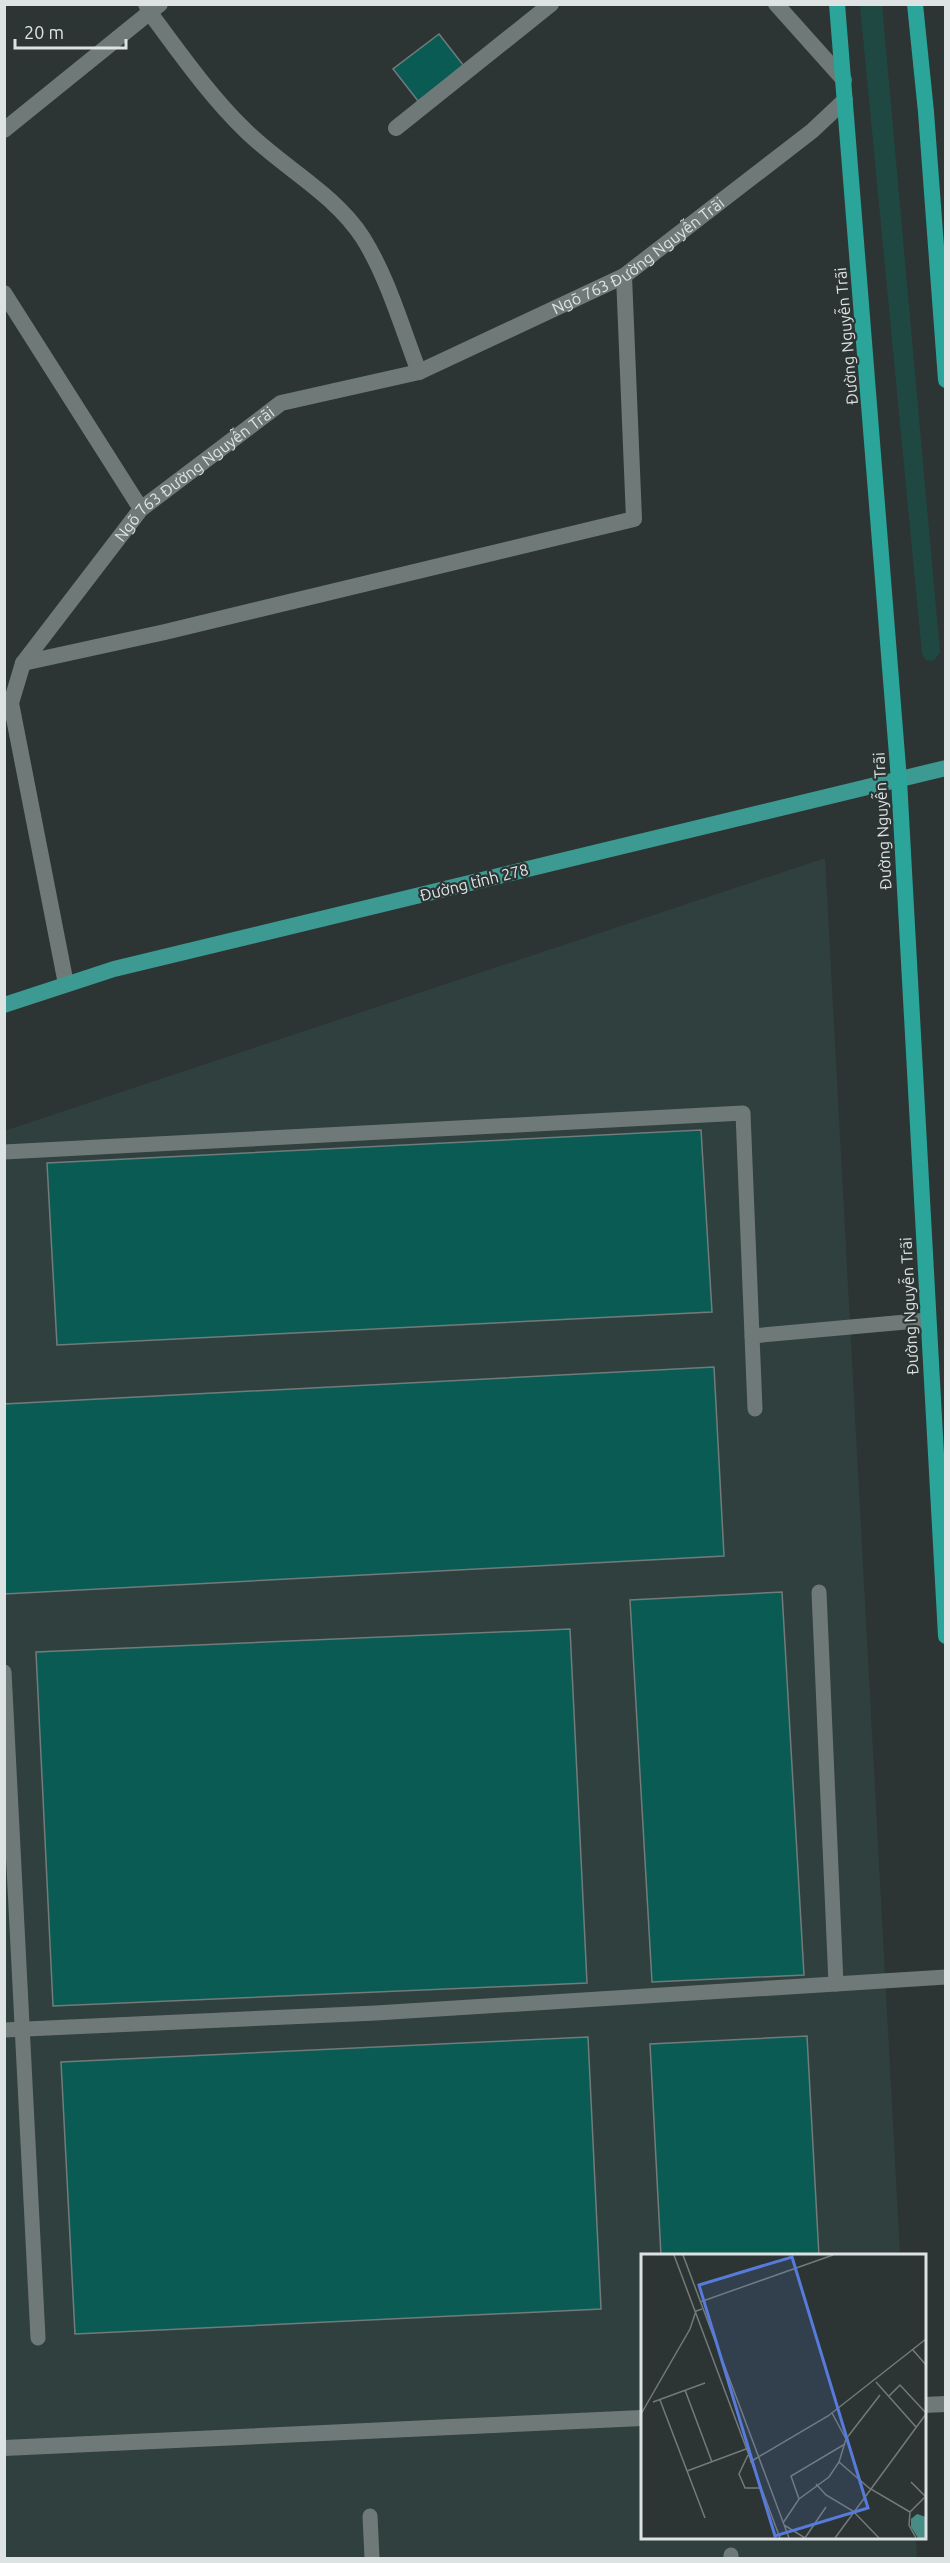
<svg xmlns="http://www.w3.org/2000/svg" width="950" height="2563" viewBox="0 0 950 2563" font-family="Ubuntu,sans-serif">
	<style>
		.built { fill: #30403e }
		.green { fill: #204843 }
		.building { fill: #095b54; stroke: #717c7a; stroke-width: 1.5 }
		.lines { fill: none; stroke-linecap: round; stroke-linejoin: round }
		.service { stroke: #6f7a78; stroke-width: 15 }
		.minor { stroke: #6f7a78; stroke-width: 16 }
		.primary { stroke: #3c9a92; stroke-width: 16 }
		.trunk { stroke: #2ba49a; stroke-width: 16 }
		.labels { text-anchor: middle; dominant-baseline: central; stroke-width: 4.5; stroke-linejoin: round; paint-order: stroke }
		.street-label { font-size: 16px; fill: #dde3e2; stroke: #2c3534 }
		.inset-road { fill: none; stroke: #737b7a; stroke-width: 1.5 }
		.view { fill: #577bdb; fill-opacity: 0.15; stroke: #577bdb; stroke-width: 3 }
		.inset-edge { fill: none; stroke: #dde3e2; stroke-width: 3 }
	</style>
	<rect width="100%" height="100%" fill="#2c3534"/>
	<polygon class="built" points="825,858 900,2255 642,2256 642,2538 916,2538 917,2558 5,2558 4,1131"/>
	<polygon class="green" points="860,5 882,5 940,653 933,661 926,660 922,653"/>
	<g class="building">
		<polygon points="439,34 464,66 418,101 393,69"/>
		<polygon points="701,1130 712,1312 57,1345 47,1163"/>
		<polygon points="714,1367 724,1556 4,1594 4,1404"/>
		<polygon points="782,1592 804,1975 652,1982 630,1600"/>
		<polygon points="570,1629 587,1983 53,2006 36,1652"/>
		<polygon points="807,2036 819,2256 661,2256 650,2044"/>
		<polygon points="588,2037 601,2309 75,2334 61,2062"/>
	</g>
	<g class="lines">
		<g class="service">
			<polyline points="4,1152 743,1113 752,1336 928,1320"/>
			<polyline points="752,1336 755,1409"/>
			<polyline points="819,1592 836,1984"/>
			<polyline points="4,1672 38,2338"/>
			<polyline points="4,2030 376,2013 946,1977"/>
			<polyline points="370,2516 372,2558"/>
			<polyline points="731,2555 731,2558"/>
		</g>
		<g class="minor">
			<path d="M146 4 150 13C180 53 209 95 245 130 282 167 334 193 363 238 388 278 402 328 419 372"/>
			<polyline points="776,4 844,80"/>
			<polyline points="396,128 551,4"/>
			<polyline points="4,130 160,4"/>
			<polyline points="4,293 141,509"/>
			<polyline points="23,663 165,632 634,519 624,276"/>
			<path id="s1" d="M66 984 11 703 23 663 141 509 281 403 419 372 624 276 812 131 845 100"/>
			<polyline points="924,2405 946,2404"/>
			<polyline points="4,2448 642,2418"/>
		</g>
		<polyline class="primary" points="4,1005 114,969 946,768"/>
		<g class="trunk">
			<polyline points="837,4 899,780 946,1636"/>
			<polyline points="915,4 926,112 946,380"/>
		</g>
	</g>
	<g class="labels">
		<g class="street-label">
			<text stroke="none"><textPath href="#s1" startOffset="1088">Ngõ 763 Đường Nguyễn Trãi</textPath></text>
			<text transform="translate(846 336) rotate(-95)">Đường Nguyễn Trãi</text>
			<text stroke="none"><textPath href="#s1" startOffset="585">Ngõ 763 Đường Nguyễn Trãi</textPath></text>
			<text transform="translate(882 821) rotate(-93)">Đường Nguyễn Trãi</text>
			<text transform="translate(474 882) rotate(-14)">Đường tỉnh 278</text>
			<text transform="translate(909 1306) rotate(-93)">Đường Nguyễn Trãi</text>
		</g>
	</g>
	<g transform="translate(641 2254)">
		<rect width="285" height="285" fill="#2c3534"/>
		<path d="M276 260 285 263V284H277L270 273V265Z" fill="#478d86"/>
		<path class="inset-road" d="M33 1 139 284M42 1 148 284M59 48 192 1M272 96 285 111M235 128 275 173M44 136 71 208M248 142 259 131 285 159M19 146 64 264M12 148 64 129M0 160 49 75 55 57 61 55M205 185 239 141M107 201 98 220 104 234H119M109 208 187 162 285 85M198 208 228 234 269 258M46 217 105 195M270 228 285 243M175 230 185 241 212 257 238 284M158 245 150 222 204 190M142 269 158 245 188 223 198 208 205 185 191 159M143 271 164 284 185 253M194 284 285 160M275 284 268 271 269 258 285 242"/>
		<path class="view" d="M151 3 227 254 134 282 58 31Z"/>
		<rect width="285" height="285" class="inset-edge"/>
	</g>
	<rect width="950" height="2563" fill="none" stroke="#dde3e2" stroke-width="12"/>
	<path d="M15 39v9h111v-9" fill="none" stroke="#dde3e2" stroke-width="3"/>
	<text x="24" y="39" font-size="18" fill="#dde3e2" stroke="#2c3534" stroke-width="4.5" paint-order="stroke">20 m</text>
</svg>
